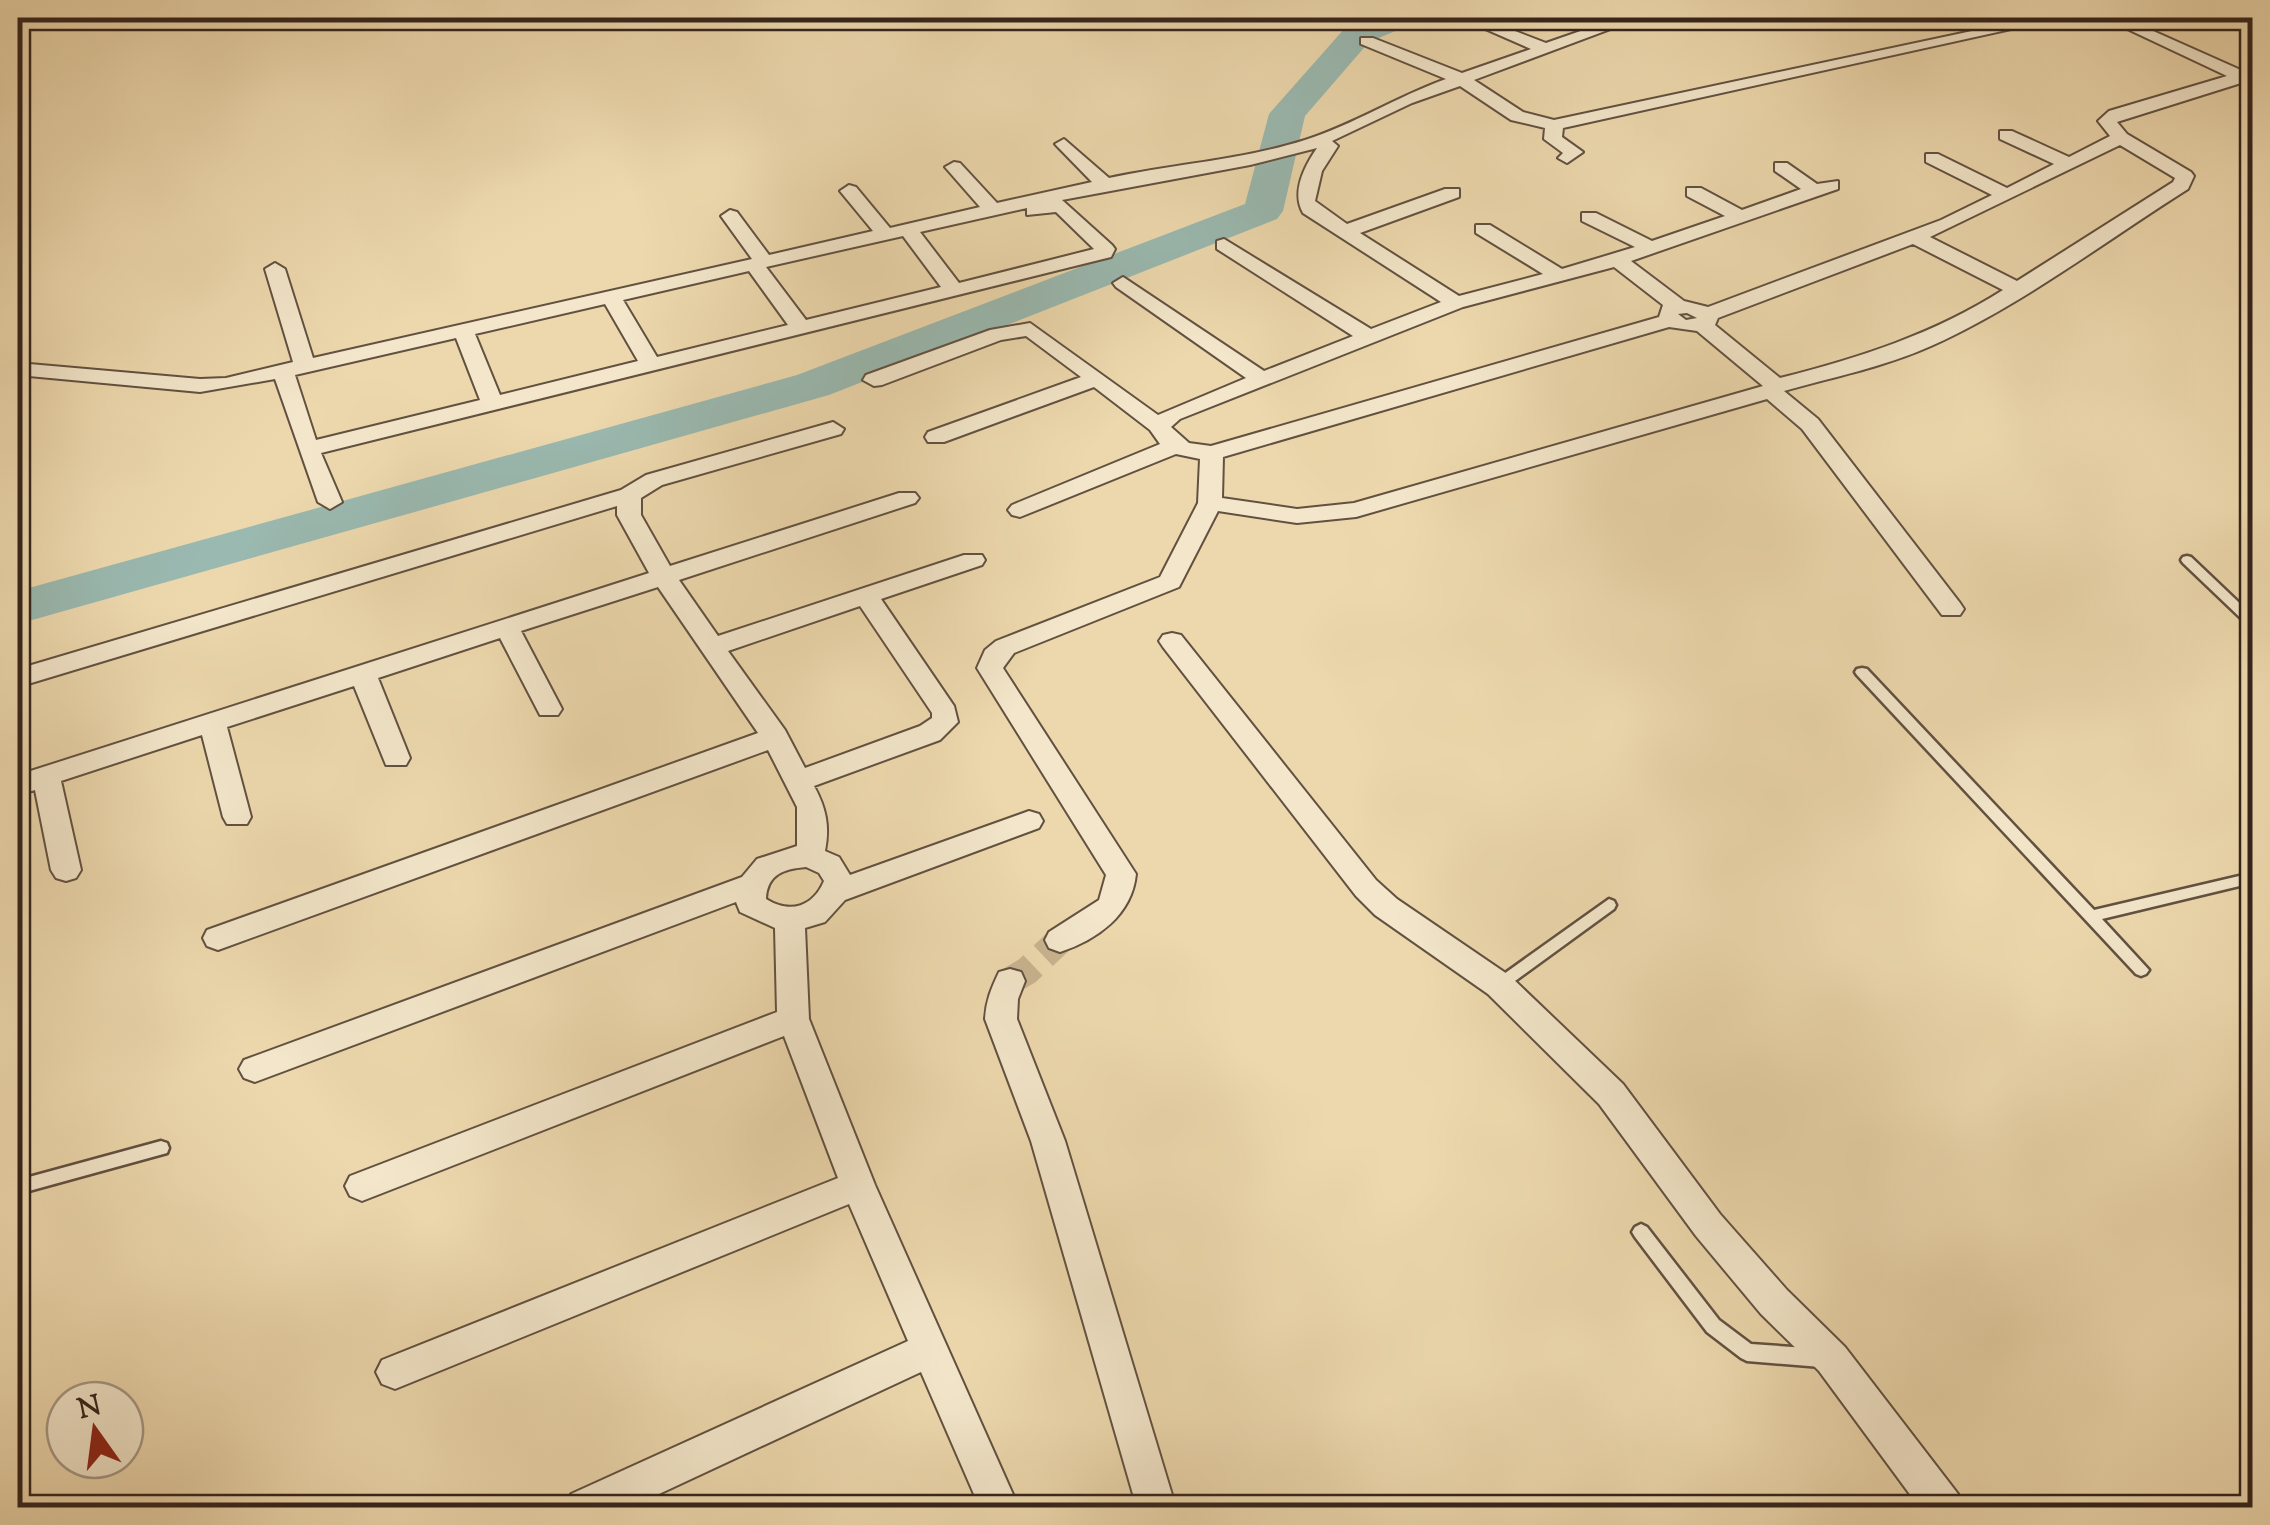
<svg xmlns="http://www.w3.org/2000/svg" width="2270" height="1525" viewBox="0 0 2270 1525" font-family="'Sorts Mill Goudy',serif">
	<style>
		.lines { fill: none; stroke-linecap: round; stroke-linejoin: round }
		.river { fill: #9ab9b0; fill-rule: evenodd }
		.minor-tunnel { stroke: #c8b490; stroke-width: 28; stroke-dasharray: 28 14; stroke-linecap: butt }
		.service-casing { stroke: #625141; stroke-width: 5 }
		.minor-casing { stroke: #625141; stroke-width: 4 }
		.service { fill: #f3e6ca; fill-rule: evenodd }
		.minor { fill: #f3e6ca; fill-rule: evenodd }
	</style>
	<rect width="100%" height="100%" fill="#edd8ad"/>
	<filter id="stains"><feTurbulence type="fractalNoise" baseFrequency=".002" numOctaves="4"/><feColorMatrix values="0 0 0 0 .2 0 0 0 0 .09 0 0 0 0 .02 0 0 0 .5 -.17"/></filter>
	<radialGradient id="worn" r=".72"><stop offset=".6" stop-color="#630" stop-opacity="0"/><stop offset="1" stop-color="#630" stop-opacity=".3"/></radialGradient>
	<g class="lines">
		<polygon class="river" points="1370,18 1415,18 1410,25 1369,42 1305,116 1283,211 1277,219 829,395 18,624 18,591 797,375 1245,204 1269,114 1345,28"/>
		<polyline class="minor-tunnel" points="1010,981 1027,971 1060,940"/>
		<g class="service-casing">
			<g id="service">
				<polygon points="2187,556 2191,557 2252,615 2252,626 2248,625 2183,563 2181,560 2183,557"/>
				<polygon points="1862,668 1867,669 2094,910 2252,873 2252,883 2102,919 2149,970 2146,974 2141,976 2136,974 1857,675 1855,672 1857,669"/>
				<polygon points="1609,899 1614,901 1616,905 1614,909 1504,989 1499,991 1494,989 1491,985 1494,981"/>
				<polygon points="161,1141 167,1143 169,1148 167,1153 18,1194 18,1180"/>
				<polygon points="1641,1224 1647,1227 1719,1320 1751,1344 1821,1349 1828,1352 1830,1358 1828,1364 1821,1367 1747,1361 1741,1358 1707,1332 1635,1237 1632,1232 1635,1227"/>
			</g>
		</g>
		<g class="minor-casing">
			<g id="minor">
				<path d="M1460 18H1481L1546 43 1618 18H1640L1474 80 1523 112 1554 120 2033 18H2061L1563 128 1562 137 1583 152 1567 163 1558 158 1563 153 1544 139 1545 128 1511 120 1460 86 1412 103 1332 141 1338 146 1322 171 1315 201 1347 224 1445 189H1459V197L1360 233 1459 296 1543 274 1476 233V225H1490L1562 269 1635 247 1582 221V213H1596L1652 241 1725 216 1687 196V188H1701L1742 210 1801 189 1775 171V163H1787L1817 184 1838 181V189L1631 261 1684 301 1708 307 1941 220 1992 195 1926 162V154H1938L2007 188 2054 164 2000 139V131H2012L2069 157 2110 136 2098 121 2109 111 2227 76 2104 18H2124L2252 75V83H2241L2117 122 2127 134 2191 172 2194 176 2188 189C2104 242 2022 305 1931 346 1884 367 1833 377 1784 391L1818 419 1960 603 1964 609 1960 615H1942L1802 429 1767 399 1356 517 1297 523 1218 511 1179 587 1014 653 1003 668 1136 874C1132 915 1097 940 1060 952L1049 948 1045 940 1049 932 1099 900 1106 875 977 668 985 650 996 641 1160 577 1198 503 1200 459 1176 454 1020 517 1012 515 1008 510 1012 505 1160 444 1150 430 1094 387 944 442H928L925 437 928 432 1081 377 1026 336 1001 340 882 385 874 386 863 380 866 375 990 330 1030 323 1158 415 1246 378 1116 287 1113 283 1123 277 1264 371 1353 336 1217 249V241L1224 239 1371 329 1441 302 1303 213C1291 192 1304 167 1317 148L1250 165 1062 200 1112 245 1115 249 1111 257 321 453 342 502 330 509 318 502 275 379 200 392 18 375V363L200 379 226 378 293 362 265 269 275 263 285 269 313 358 752 259 721 216 730 210 737 212 769 255 873 231 840 191 849 185 856 187 890 228 980 207 945 167 954 162 960 163 997 203 1092 182 1055 144 1064 139 1109 178C1174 164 1242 160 1305 140 1353 125 1398 96 1446 79L1361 44V38H1373L1462 73 1531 49ZM2120 145 2175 178 2173 182 2017 281 1930 237ZM1027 208V215L1056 212 1094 249 959 283 920 232ZM903 236 941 287 806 320 766 267ZM1913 244 2003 290C1934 334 1859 358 1780 378L1715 325 1718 318ZM1614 267 1663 305 1659 317 1211 446 1189 443 1171 427 1180 419 1463 307ZM749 271 788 325 657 357 623 300ZM605 304 638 361 500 395 475 334ZM1687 313 1697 318 1686 320 1678 314ZM1669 327 1697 331 1763 386 1354 503 1297 509 1222 498 1223 457ZM456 338 480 400 316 440 295 375Z"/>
				<path d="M833 422 844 429 841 434 662 485 641 498V515L670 566 899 493H915L919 498 915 503 679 580 718 636 964 555H982L985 560 982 565 881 599 954 706 958 722 940 740 814 786C826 808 830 826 825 851L839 857 850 875 1029 811 1039 814 1043 821 1039 828 845 900 825 922 805 928 809 1019 875 1185 1019 1508H980L921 1372 629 1508H566L571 1494 908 1341 849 1204 395 1389 382 1384 376 1372 382 1360 838 1178 784 1036 362 1201 350 1196 345 1186 350 1176 777 1012 775 928 740 912 736 902 255 1082 244 1078 239 1069 244 1060 742 877 757 859 797 846V807L768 750 218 950 207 946 203 938 207 930 758 733 658 587 521 631 562 709 558 715H540L500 638 378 678 410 758 406 765H386L354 686 227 727 251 817 247 824H227L223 817 202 735 61 781 81 870 76 878 66 881 56 878 51 870 35 790 18 795V775L649 573 617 515V506L18 687V669L621 490 646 475ZM860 606 932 713V718L920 726 805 768 785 730 728 651ZM806 867 819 873 824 881C813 907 790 914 766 899 767 874 784 869 806 867Z"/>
				<polygon points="1172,633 1181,635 1376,880 1397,899 1510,976 1623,1084 1720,1214 1787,1290 1845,1347 1958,1494 1963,1508 1920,1508 1819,1371 1761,1314 1696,1236 1599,1104 1488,994 1375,915 1356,896 1163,647 1159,641 1163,635"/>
				<path d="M1010 969 1021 972 1025 981 1018 999 1017 1019 1065 1141 1176 1508H1137L1031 1141 985 1019C986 1001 991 989 999 972Z"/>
			</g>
		</g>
		<use href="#service" class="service"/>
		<use href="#minor" class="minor"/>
	</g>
	<rect width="2270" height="1525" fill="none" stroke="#edd8ad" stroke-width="60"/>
	<rect x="20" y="20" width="2230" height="1485" fill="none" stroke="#34241d" stroke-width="5"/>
	<rect x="30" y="30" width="2210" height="1465" fill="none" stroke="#34241d" stroke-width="2.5"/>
	<g transform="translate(95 1430) rotate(346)"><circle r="48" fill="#f3e6ca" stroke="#a79885" stroke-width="2.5"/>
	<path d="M0-8L18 38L0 25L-18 38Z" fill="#8f2418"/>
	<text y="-15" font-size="28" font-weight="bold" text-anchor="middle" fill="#34241d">N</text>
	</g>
	<rect width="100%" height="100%" filter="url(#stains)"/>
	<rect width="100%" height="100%" fill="url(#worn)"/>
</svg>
